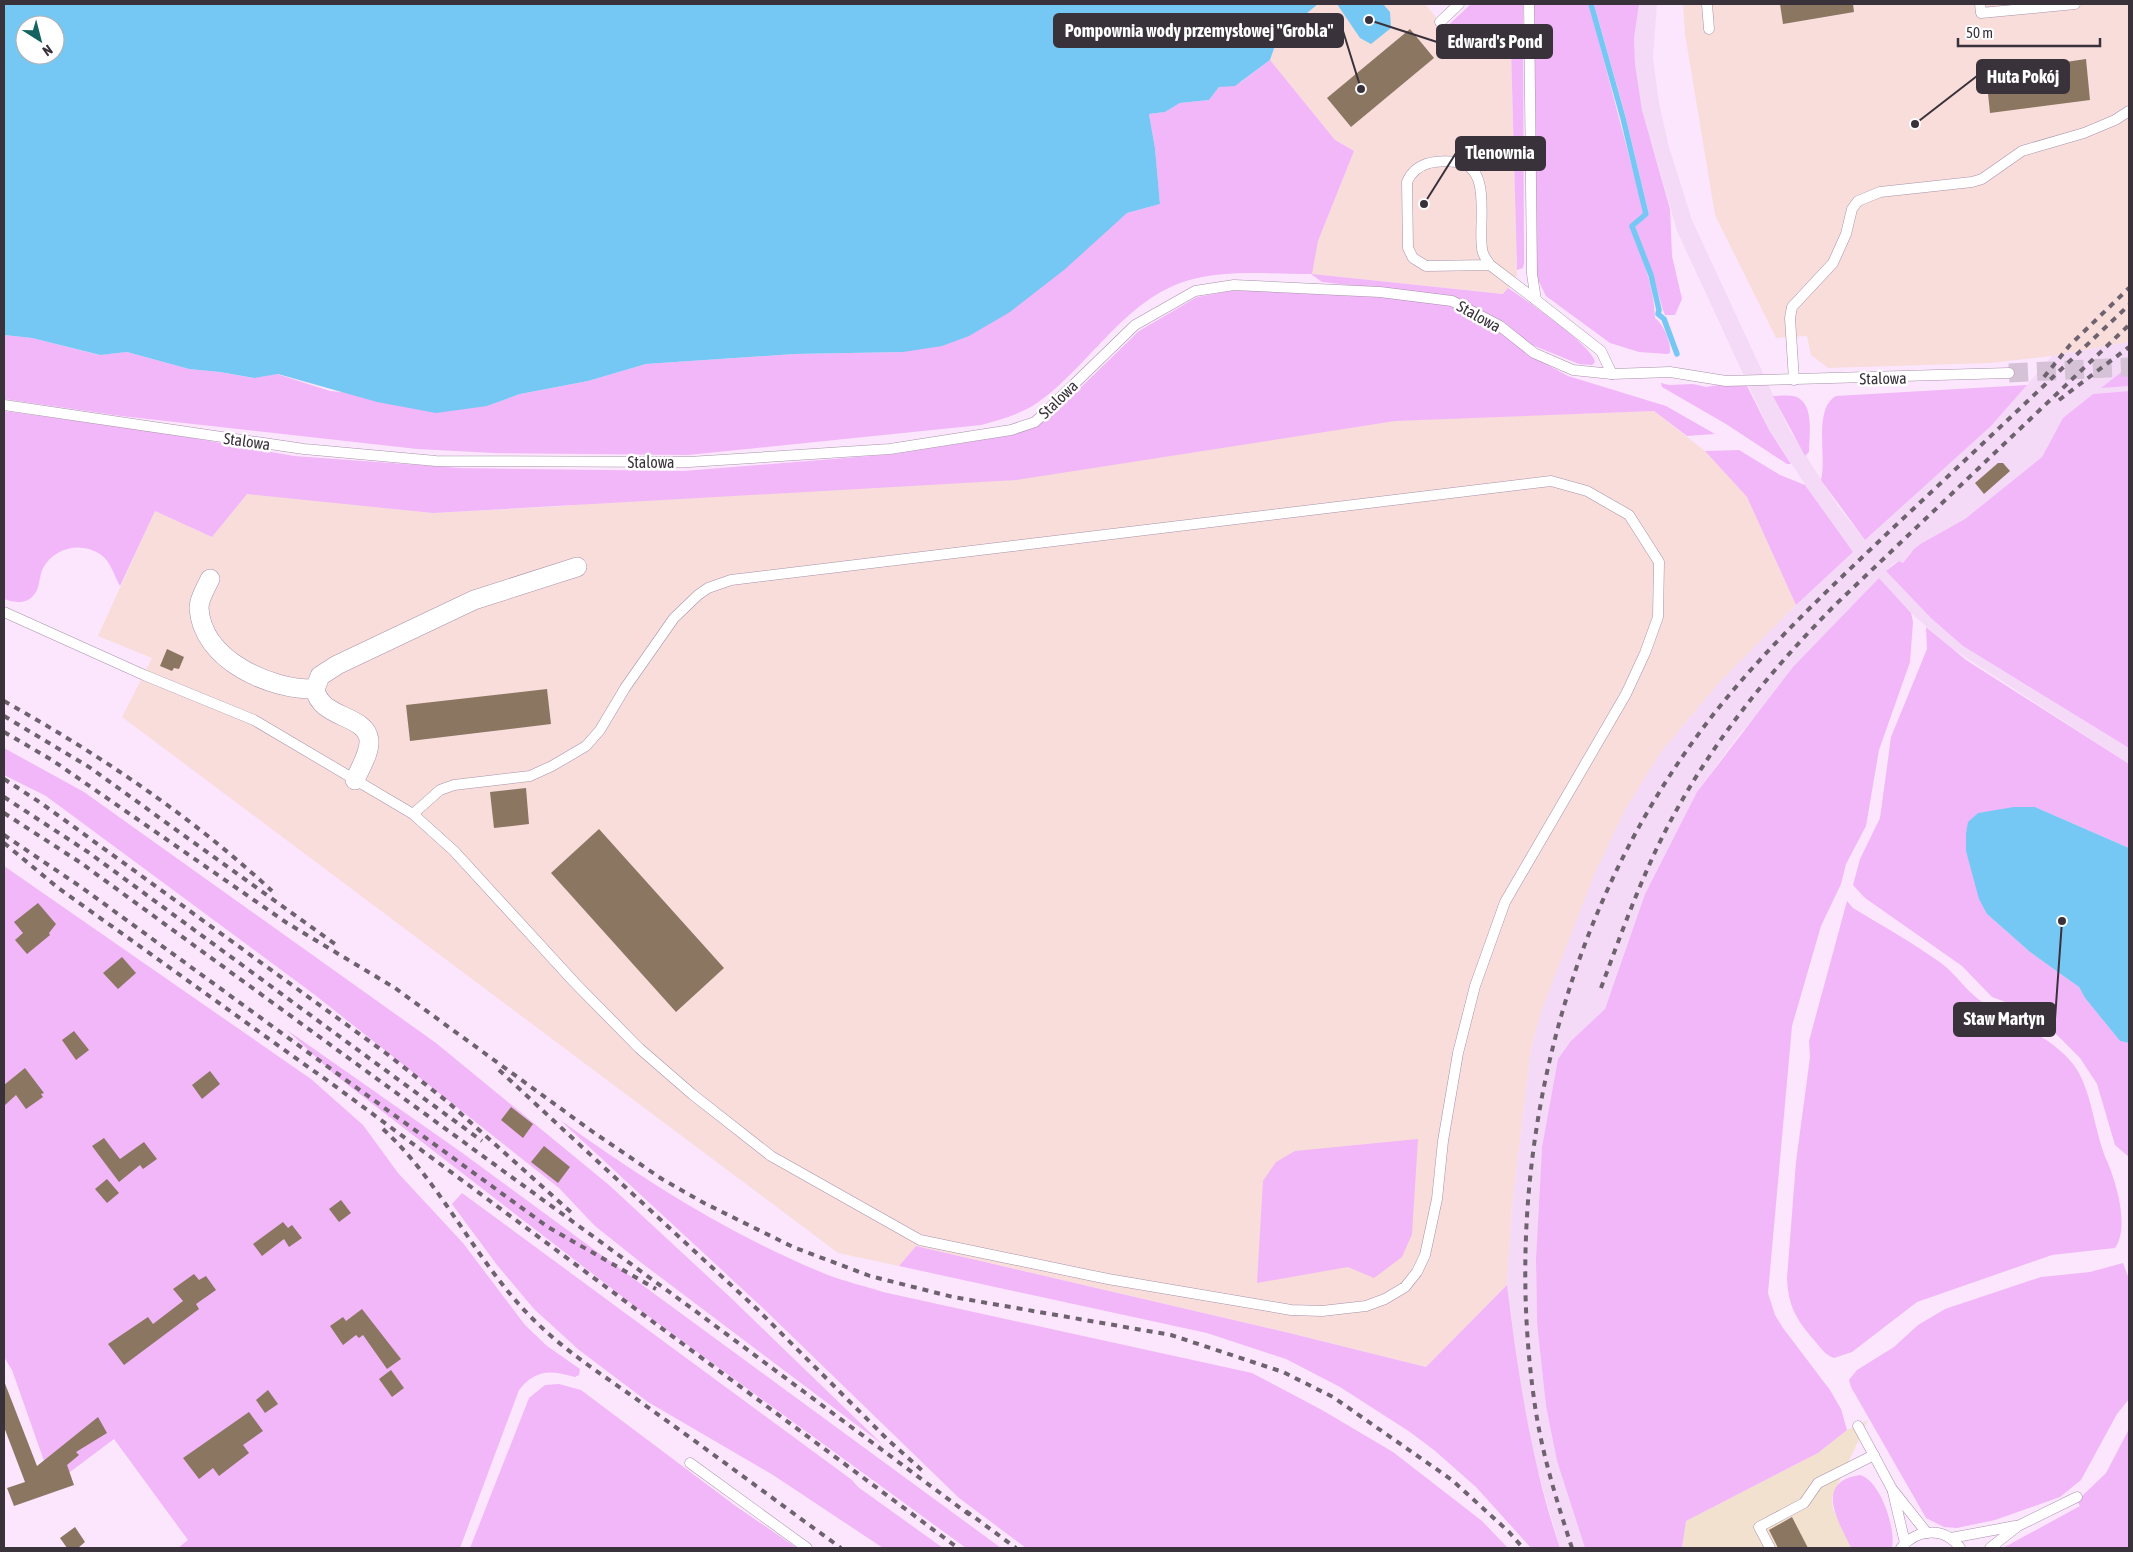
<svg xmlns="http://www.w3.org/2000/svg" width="2133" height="1552" viewBox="0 0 2133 1552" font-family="'Asap Condensed',sans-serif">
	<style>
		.commercial { fill: #f2e1cf }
		.industrial { fill: #f8dddb }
		.built { fill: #f5daf8 }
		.green { fill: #f1b7f8 }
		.water { fill: #75c8f3; fill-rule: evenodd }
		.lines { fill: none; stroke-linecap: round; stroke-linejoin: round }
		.stream { stroke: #75c8f3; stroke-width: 5.5 }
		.building { fill: #8b7661 }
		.street-tunnel { stroke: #d5c2d7; stroke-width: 19; stroke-dasharray: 19 9; stroke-linecap: butt }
		.lane-casing { stroke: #a792a9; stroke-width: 11 }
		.street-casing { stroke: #a792a9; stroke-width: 20 }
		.lane { stroke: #fff; stroke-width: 10 }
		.street { stroke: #fff; stroke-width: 19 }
		.rail { stroke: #6e626f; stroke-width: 4; stroke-dasharray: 6 6; stroke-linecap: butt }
		.labels { text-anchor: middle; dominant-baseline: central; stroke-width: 5; stroke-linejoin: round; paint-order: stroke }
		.street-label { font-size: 16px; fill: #3a323b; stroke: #fff }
		.leader { fill: none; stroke: #3a323b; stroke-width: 2 }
		.callout-dot { fill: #3a323b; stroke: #fff; stroke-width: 2 }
		.callout { fill: #3a323b; stroke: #3a323b; stroke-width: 2 }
		.callout-label { font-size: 18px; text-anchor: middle; font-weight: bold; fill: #fff }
	</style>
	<rect width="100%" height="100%" fill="#fce6fe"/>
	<polygon class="commercial" points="1868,1420 1832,1497 1833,1509 1851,1548 1682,1548 1686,1521 1818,1453 1847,1430"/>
	<g class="industrial">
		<polygon points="1318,4 1425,4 1468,56 1475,51 1511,48 1517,276 1504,294 1311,274 1318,241 1354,151 1335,140 1270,60 1278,37"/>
		<polygon points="1683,4 2129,4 2129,342 2052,356 1990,363 1828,368 1811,355 1807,336 1776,338 1715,215 1685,34"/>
		<polygon points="1654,411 1705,451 1747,497 1796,605 1719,683 1661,752 1542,1009 1531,1050 1512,1207 1507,1285 1426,1367 1281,1331 916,1246 899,1266 838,1253 122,717 152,658 98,636 155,511 212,537 247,493 433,513 564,506 1401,420"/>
	</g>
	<polygon class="built" points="1639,4 1657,4 1653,58 1659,103 1669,147 1692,220 1789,429 1838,506 1865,540 1991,426 2052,356 2129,342 2129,391 2093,394 2063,418 2042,457 1965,519 1922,543 1911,552 1903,564 1899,561 1893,564 1886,571 1963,646 2129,748 2129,764 1951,648 1911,613 1879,578 1739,735 1697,792 1645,894 1605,1009 1566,1047 1558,1059 1542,1147 1536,1258 1537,1323 1546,1405 1557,1461 1585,1548 1560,1548 1535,1461 1524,1412 1507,1285 1512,1207 1531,1050 1542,1009 1595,873 1626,808 1661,752 1719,683 1796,605 1853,552 1826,516 1769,430 1677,231 1642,110 1635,64 1634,38"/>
	<g class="green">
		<polygon points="1471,4 1523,4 1524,263 1523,268 1517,270 1511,48 1475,51 1468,56 1445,28"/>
		<path d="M1533 4H1589L1644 213 1630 226C1642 257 1654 286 1655 318 1664 325 1671 342 1670 353L1667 354 1639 352 1610 343 1546 296 1537 278Z"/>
		<polygon points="1594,4 1639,4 1634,38 1635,64 1642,110 1670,209 1672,256 1682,299 1675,315 1665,315 1663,310 1653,275 1635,227 1649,214 1625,114"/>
		<path d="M1270 60 1335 140 1354 151 1318 241 1312 274 1503 294 1508 288C1524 299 1592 345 1595 362L1592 365 1579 364 1532 345 1505 323 1454 297 1322 282 1311 274C1270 274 1226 269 1186 281 1123 301 1089 367 1037 403 1021 414 1000 420 981 425L688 455 494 453 417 449 121 416 4 399V335L32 338 99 355 127 352 189 369 220 372 253 378 277 374 330 391 487 406 520 394 588 381 646 364 794 354 903 352 1098 237 1127 213 1160 204 1155 148 1149 114 1165 112 1180 103 1209 100 1219 87 1241 82Z"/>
		<path d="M1236 290 1380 297 1451 305 1499 330 1533 357 1568 376 1666 406 1715 434 1687 436 1654 411 1395 421 1016 480 433 513 247 494 212 537 155 511 120 586C114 576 111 561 100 554 80 541 54 548 43 568 38 578 41 589 32 597 23 605 14 602 4 599V411L170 434 294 456 460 468 683 471 895 454 1012 435 1046 421 1139 331 1197 297Z"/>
		<polygon points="2129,366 2129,386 2101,388"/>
		<polygon points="1661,383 1669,385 1693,384 1706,387 1725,384 1747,386 1769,430 1791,464 1787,464 1726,424 1662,387"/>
		<path d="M2027 385 1991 426 1865 540 1821 480C1827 457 1813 409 1836 396Z"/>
		<polygon points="2129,391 2129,748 1963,646 1931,618 1886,571 1899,561 1903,563 1914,549 1922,543 1965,519 2042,457 2063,418 2093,394"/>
		<path d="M1773 396C1780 396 1794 394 1800 399 1814 409 1809 437 1809 452L1805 456Z"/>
		<polygon points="1739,450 1780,475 1805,485 1853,552 1796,605 1747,497 1705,451"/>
		<polygon points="1879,578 1911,613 1913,622 1910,662 1879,750 1866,826 1846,864 1841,884 1821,926 1792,1026 1768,1293 1775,1315 1783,1328 1830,1390 1841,1409 1847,1430 1818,1453 1686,1521 1682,1548 1585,1548 1557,1461 1546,1406 1537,1323 1536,1258 1542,1147 1558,1059 1570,1042 1605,1009 1645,894 1697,792 1793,667"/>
		<polygon points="1926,627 1966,660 2129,764 2129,848 2035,807 1978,813 1969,822 1966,833 1966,851 1987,914 2030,952 2079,987 2085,998 2120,1041 2129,1043 2129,1157 2115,1145 2097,1084 2080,1058 2054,1032 2027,1010 1992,997 1962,966 1865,898 1853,885 1860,859 1880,818 1891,737 1927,649"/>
		<polygon points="4,748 84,792 436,1043 609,1185 731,1298 882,1444 639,1261 595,1226 559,1188 315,995 46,796 4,775"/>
		<path d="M4 866 311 1079 363 1125 398 1173 463 1243 525 1325 547 1346 580 1369 579 1375 575 1377C550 1370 536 1369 519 1390L460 1548H178L188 1540 114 1439 70 1472 50 1478 12 1370 4 1357Z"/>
		<path d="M1847 901 1853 908C1883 926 1913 943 1941 963 1956 974 1966 991 1982 1002 2011 1023 2050 1035 2073 1064 2092 1088 2094 1132 2107 1161 2116 1182 2130 1227 2115 1248L2052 1255 1917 1302 1852 1352 1834 1358C1824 1354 1821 1348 1814 1340 1796 1319 1788 1306 1787 1278L1796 1162 1810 1057 1809 1041Z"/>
		<polygon points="287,1030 461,1152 1001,1548 966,1548 637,1308 334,1074"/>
		<path d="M560 1120C644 1180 731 1236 828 1275 846 1282 865 1286 883 1292L1252 1373 1322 1410 1393 1452 1482 1521 1508 1548H1026L959 1498 764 1309Z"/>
		<polygon points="1418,1139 1412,1234 1402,1257 1374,1278 1348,1267 1257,1283 1263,1181 1276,1162 1295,1151"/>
		<polygon points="462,1193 852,1480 858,1487 943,1548 883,1548 773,1475 648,1402 579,1350 534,1309 497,1265 452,1204"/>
		<path d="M916 1246 1281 1331 1426 1367 1507 1285C1518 1374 1531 1463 1560 1548H1531L1476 1487 1434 1450 1410 1432 1340 1387 1286 1359 1207 1333 899 1266Z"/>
		<polygon points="2123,1263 2129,1279 2129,1399 2117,1414 2081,1480 2060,1497 1995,1520 1957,1528 1944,1527 1926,1518 1851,1387 1849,1380 1857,1370 1894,1347 1918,1325 1945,1309 2041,1277 2090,1272"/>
		<polygon points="559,1384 581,1390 737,1507 797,1548 470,1548 529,1398 545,1385"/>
		<polygon points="2129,1429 2129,1548 2003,1548 2080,1506 2077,1501 2106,1473"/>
		<path d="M1860 1475C1881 1481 1896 1529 1892 1548H1851C1839 1522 1813 1482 1860 1475Z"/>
	</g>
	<g class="water">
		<path d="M4 4H1318L1278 37 1270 60 1235 86 1219 87 1209 100 1180 103 1165 112 1149 114 1155 148 1160 204 1127 213 1064 270 1010 312 969 336 942 346 903 352 794 354 646 364 588 381 520 394 487 406 436 413 377 402 278 374 254 378 220 372 189 369 127 352 100 355 32 338 4 335ZM25 25H55V55H25Z"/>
		<polygon points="1337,4 1383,4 1390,12 1391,28 1371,44 1360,38"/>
		<polygon points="2014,807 2035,807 2129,848 2129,1043 2120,1041 2085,998 2079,987 2030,952 2004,929 1987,914 1979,899 1966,851 1966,833 1968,822 1978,813"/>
	</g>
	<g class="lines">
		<polyline class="stream" points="1591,4 1623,118 1646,214 1632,226 1651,275 1659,310 1658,314 1664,319 1677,354"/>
	</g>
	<g class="building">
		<polygon points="1780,4 1853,4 1854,12 1783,24"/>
		<polygon points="1410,29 1434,58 1351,127 1327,98"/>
		<polygon points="2086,59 2090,100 1990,113 1986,74"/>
		<polygon points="1998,463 2003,463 2010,471 1984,494 1975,483"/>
		<polygon points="167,649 184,657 179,669 174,668 172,671 160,666"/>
		<polygon points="547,689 551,724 410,741 406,705"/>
		<polygon points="526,788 529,824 494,828 490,792"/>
		<polygon points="599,829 724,968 676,1012 551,873"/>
		<polygon points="38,903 56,924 49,933 50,935 27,954 15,940 23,933 14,922"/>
		<polygon points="122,957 136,973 118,989 103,973"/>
		<polygon points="74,1031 89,1050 76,1060 62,1040"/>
		<polygon points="25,1068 44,1093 41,1094 43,1097 26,1109 16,1095 4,1106 4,1085"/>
		<polygon points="210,1071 220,1084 202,1099 192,1085"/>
		<polygon points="511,1107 533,1124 523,1138 501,1120"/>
		<polygon points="104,1138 120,1159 144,1142 157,1159 143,1169 140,1165 119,1182 92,1146"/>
		<polygon points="544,1146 570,1167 558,1183 531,1162"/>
		<polygon points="107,1179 119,1193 107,1203 95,1189"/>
		<polygon points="341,1200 351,1213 339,1222 329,1209"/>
		<polygon points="283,1222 288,1228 292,1225 302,1238 289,1247 284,1239 262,1256 253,1244"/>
		<polygon points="194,1274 199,1280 206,1276 216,1290 196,1304 199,1309 124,1365 108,1344 148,1317 153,1324 183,1301 173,1289"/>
		<polygon points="362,1309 401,1359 387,1369 363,1335 359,1338 356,1335 343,1345 330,1326 343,1317 346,1321"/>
		<polygon points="391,1370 404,1388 392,1397 379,1379"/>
		<polygon points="4,1381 37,1466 98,1417 107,1433 76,1452 79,1455 67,1465 74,1485 14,1506 7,1488 25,1482 4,1427"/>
		<polygon points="268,1390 278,1404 265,1413 256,1400"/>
		<polygon points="249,1412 263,1431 243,1445 249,1453 219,1476 213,1468 199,1479 183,1458"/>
		<polygon points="1792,1517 1808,1548 1778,1548 1769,1530"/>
		<polygon points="75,1527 85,1542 78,1548 67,1548 60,1538"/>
	</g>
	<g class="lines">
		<polyline class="street-tunnel" points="2009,373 2129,367"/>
		<g class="lane-casing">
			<g id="lane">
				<polyline points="1529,4 1532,274 1536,300 1601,351 1612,374"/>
				<polyline points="1707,4 1709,29"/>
				<polyline points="1980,4 1981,13 2075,4"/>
				<polyline points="1440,22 1459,4"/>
				<path d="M1490 265C1487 260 1482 255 1482 248 1478 223 1493 165 1456 162 1447 161 1438 161 1429 163 1419 166 1411 172 1407 182L1408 248 1413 258 1426 266 1490 265 1536 300"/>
				<polyline points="1794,380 1790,318 1792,307 1833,263 1846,234 1852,209 1858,201 1880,192 1972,182 1982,179 2022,151 2084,133 2115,120 2129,111"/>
				<polyline points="4,405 304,449 436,461 689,462 890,449 1011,430 1035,422 1135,325 1195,291 1234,285 1380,292 1452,301 1500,326 1534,353 1573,370 1612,374 1670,372 1726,381 2009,373"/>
				<polyline points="4,612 144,675 254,720 413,814 454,851 575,983 639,1048 692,1094 771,1156 920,1240 1108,1279 1291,1310 1322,1311 1366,1306 1385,1299 1405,1287 1417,1272 1425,1255 1437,1199 1443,1141 1458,1053 1475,986 1505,902 1626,694 1645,653 1658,617 1659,562 1629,515 1587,491 1551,481 731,580 708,588 698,595 674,618 625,688 600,730 586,746 552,766 530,776 454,785 440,790 413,814"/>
				<polyline points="1858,1426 1892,1489 1927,1533"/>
				<polyline points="690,1463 807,1548"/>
				<polyline points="1893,1492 1905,1543"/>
				<polyline points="1951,1538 2015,1526"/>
				<polyline points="1770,1548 1759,1527 1804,1503 1818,1483 1874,1455"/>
				<path d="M1901 1548C1917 1528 1945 1527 1960 1548"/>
				<polyline points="1990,1548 2018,1526 2077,1497"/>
			</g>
		</g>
		<g class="street-casing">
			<g id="street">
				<path d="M210 579C206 588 199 598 199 608 202 660 270 690 315 689"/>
				<path d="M355 780C360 768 370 753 369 740 366 714 320 719 315 689L320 676 337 665 474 600 577 567"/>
			</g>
		</g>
		<use href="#lane" class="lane"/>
		<use href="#street" class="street"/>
		<g class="rail">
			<polyline points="2044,377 2070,345 2129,288"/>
			<polyline points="2059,400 2129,347"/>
			<path d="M4 701C100 755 191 816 272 891"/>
			<polyline points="4,716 89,767 339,947"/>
			<polyline points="4,732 52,760 287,923 395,988 593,1132 662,1179 704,1203 793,1247 870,1276 953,1297 1171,1335 1283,1372 1333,1397 1452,1480 1509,1532 1523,1548"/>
			<polyline points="4,779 41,803 387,1054 449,1103 574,1215"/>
			<polyline points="4,797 88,852 482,1141"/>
			<polyline points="4,813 81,863 694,1310 971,1516"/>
			<polyline points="4,835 81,887 548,1227 656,1289"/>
			<polyline points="4,843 57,887 339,1089 958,1548"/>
			<path d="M1601 988C1618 942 1635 895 1656 850 1700 757 1763 678 1835 605L2129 325"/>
			<polyline points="499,1070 758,1310 887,1439 926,1474"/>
			<path d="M383 1129C444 1185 477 1266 538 1324 570 1355 609 1379 646 1406 711 1452 776 1501 841 1548"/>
			<polyline points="966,1511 1016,1548"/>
			<path d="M1572 1548C1557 1502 1542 1454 1535 1406 1500 1169 1560 916 1706 724 1759 654 1830 588 1894 527 1973 453 2051 379 2129 305"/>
		</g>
	</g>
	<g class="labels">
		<g class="street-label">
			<text transform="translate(1479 316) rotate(29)">Stalowa</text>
			<text transform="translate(1883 378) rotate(-1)">Stalowa</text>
			<text transform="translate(1058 399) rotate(-44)">Stalowa</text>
			<text transform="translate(247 441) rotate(8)">Stalowa</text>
			<text x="651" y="462">Stalowa</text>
		</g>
	</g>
	<path class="leader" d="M1361 89L1343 31M1369 20L1437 42M1915 124L1977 76M1424 204L1456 153M2062 921L2055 1019"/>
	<g class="callout-dot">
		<circle cx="1361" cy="89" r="5"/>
		<circle cx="1369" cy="20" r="5"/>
		<circle cx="1915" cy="124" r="5"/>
		<circle cx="1424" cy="204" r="5"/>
		<circle cx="2062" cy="921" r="5"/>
	</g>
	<g class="callout">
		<rect x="1054" y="14" width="289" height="33" rx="5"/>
		<rect x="1437" y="25" width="115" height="33" rx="5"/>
		<rect x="1977" y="60" width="92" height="33" rx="5"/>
		<rect x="1456" y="137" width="89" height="33" rx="5"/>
		<rect x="1954" y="1003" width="101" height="33" rx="5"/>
	</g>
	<g class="callout-label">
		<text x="1199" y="37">Pompownia wody przemysłowej "Grobla"</text>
		<text x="1495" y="48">Edward's Pond</text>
		<text x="2023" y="83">Huta Pokój</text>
		<text x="1500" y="159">Tlenownia</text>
		<text x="2004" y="1025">Staw Martyn</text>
	</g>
	<rect width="2133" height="1552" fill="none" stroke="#3a323b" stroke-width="10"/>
	<g transform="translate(40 40) rotate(144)"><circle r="24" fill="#ffffff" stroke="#b0adb1"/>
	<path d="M0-4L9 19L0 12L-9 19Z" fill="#146361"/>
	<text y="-8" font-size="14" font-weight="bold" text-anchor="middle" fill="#3a323b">N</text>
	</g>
	<path d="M1958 38v8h142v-8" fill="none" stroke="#3a323b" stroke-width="2.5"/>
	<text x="1966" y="38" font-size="15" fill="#3a323b" stroke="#ffffff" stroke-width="4" paint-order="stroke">50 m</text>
</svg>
